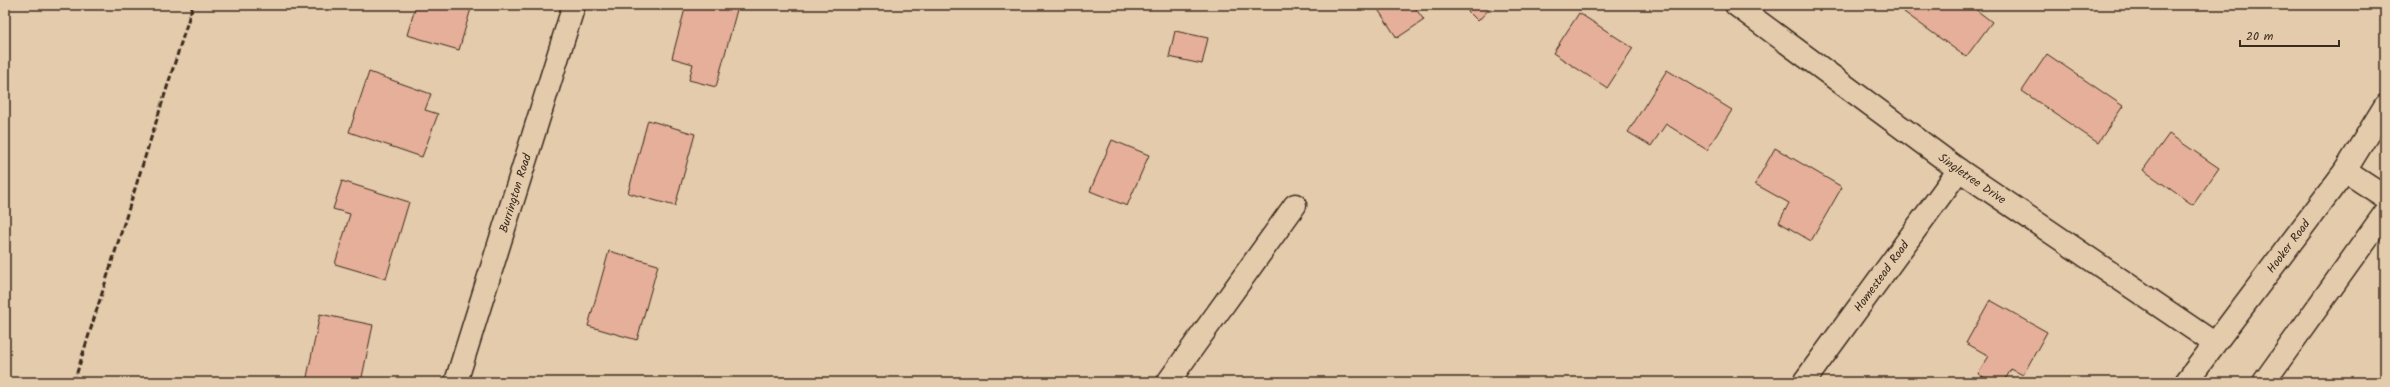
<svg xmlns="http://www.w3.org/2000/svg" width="2390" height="387" viewBox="0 0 2390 387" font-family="Kalam,sans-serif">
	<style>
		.building { fill: #e5af99; stroke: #3b2a1e }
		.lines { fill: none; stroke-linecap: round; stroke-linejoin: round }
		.minor-casing { stroke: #3b2a1e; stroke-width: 25 }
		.major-casing { stroke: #3b2a1e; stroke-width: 25 }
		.minor { stroke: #e3cbac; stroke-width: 22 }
		.major { stroke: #e3cbac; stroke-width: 22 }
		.rail { stroke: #3b2a1e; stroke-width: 3; stroke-dasharray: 6 3; stroke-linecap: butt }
		.labels { text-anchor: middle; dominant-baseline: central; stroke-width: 3.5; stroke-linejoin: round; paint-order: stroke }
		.street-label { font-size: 12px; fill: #3b2a1e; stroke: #e3cbac }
	</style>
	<rect width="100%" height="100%" fill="#e3cbac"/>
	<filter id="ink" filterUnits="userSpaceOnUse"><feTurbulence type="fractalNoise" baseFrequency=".025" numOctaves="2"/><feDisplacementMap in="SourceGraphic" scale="8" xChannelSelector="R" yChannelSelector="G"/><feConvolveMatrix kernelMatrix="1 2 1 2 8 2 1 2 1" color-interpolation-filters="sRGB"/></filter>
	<g filter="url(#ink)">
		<g class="building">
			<polygon points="416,5 472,5 459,50 407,35"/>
			<polygon points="686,5 738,6 716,87 689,80 693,64 672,58"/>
			<polygon points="1375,5 1413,5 1424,20 1397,38"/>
			<polygon points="1462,5 1493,5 1478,21"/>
			<polygon points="1909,5 1970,5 1992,22 1966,57 1904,12"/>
			<polygon points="1579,13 1633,48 1607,88 1553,53"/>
			<polygon points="1175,31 1208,38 1202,64 1169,57"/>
			<polygon points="2047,54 2123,106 2098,143 2022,91"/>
			<polygon points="1667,70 1732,110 1707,150 1666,124 1651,146 1628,132"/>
			<polygon points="369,72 431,94 425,110 438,114 422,157 349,132"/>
			<polygon points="648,120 695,134 675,206 628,193"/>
			<polygon points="2169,134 2219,168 2193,205 2143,170"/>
			<polygon points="1112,140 1149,155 1127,206 1090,191"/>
			<polygon points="1775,148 1842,187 1811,241 1779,222 1789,203 1755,184"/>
			<polygon points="342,181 409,202 386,279 335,264 350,214 333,209"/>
			<polygon points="609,251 658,265 637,340 588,326"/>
			<polygon points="1990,300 2047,332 2023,375 2011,369 2004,382 1993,382 1978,374 1989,356 1966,343"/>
			<polygon points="320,314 373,325 361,382 306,382"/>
		</g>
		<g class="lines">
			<g class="minor-casing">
				<g id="minor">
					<path id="s1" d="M1736 5 1959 170 2214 343"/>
					<polyline points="2345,171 2385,197"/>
					<path id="s2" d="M456 382 574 5"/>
					<polyline points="1168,382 1295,205"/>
					<path id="s3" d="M1804 382 1959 170"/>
				</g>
			</g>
			<g class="major-casing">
				<g id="major">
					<path id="s4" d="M2186 382 2345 171 2385 106"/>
					<polyline points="2264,382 2385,213"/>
				</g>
			</g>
			<use href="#minor" class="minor"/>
			<use href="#major" class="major"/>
			<polyline class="rail" points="74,382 193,5"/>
		</g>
	</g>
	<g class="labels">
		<g class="street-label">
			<text stroke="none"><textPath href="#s1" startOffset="293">Singletree Drive</textPath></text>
			<text stroke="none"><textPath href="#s2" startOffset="198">Burrington Road</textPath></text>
			<text stroke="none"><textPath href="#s4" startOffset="170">Hooker Road</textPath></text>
			<text stroke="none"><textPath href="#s3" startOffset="131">Homestead Road</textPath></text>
		</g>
	</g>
	<rect width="2390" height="387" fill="none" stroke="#e3cbac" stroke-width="20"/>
	<rect x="10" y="10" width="2370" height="367" fill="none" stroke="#3b2a1e" stroke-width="1.5" filter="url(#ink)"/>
	<path d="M2240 40v6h99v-6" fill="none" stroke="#3b2a1e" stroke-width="2"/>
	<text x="2246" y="40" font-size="12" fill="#3b2a1e" stroke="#e3cbac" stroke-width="3" paint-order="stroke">20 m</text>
</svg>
